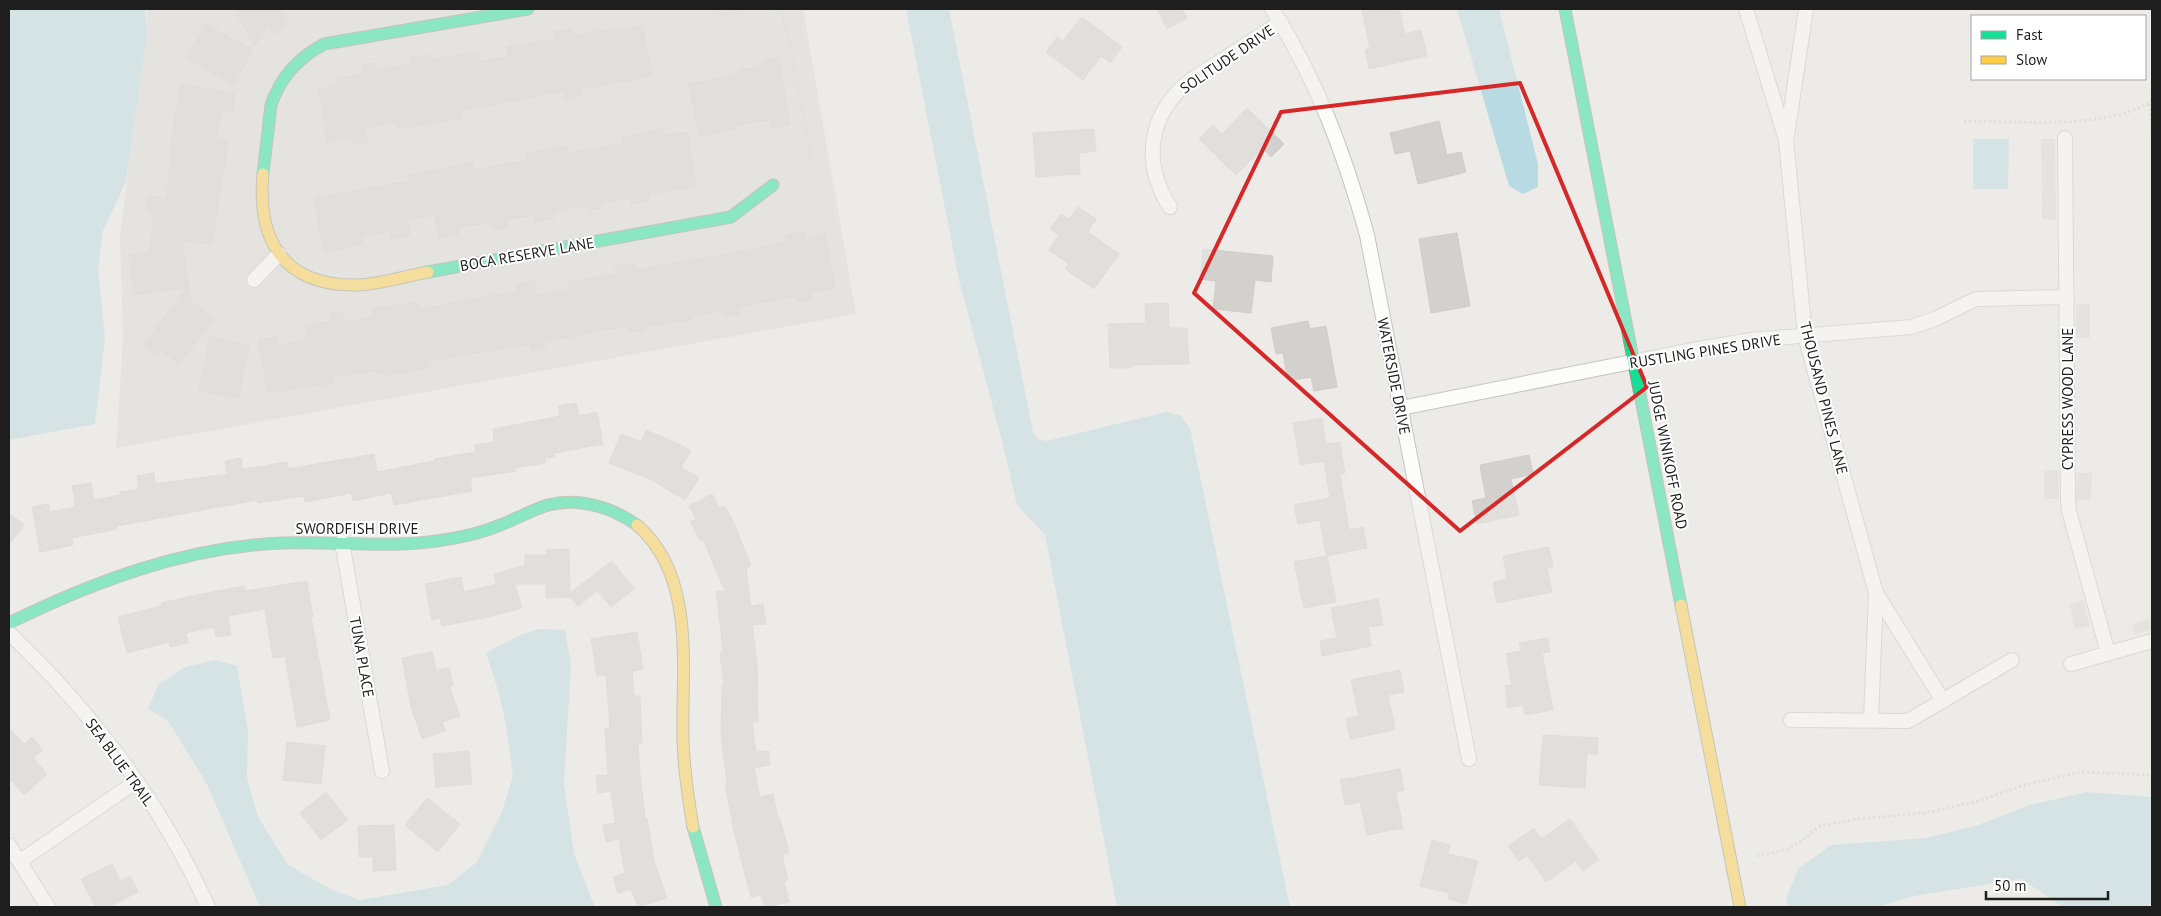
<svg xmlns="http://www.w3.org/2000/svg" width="2161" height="916" viewBox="0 0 2161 916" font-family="'PT Sans',sans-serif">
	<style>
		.residential { fill: #dcdad8 }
		.religious { fill: #dbdad8 }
		.water { fill: #b8dae2 }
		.building { fill: #d3d1ce; stroke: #d0ccc8 }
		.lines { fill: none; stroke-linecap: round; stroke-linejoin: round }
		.street-casing { stroke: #c5c4c3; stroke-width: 16 }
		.fast-casing { stroke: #96977e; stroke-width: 13 }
		.slow-casing { stroke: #96977e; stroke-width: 13 }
		.path { stroke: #dbccca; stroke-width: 3; stroke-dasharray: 2.5 2.5; stroke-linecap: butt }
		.street { stroke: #fcfcfb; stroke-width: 14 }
		.fast { stroke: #16e098; stroke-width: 11 }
		.slow { stroke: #ffcf43; stroke-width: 11 }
		.marked { fill: none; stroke: #d62828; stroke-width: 4; stroke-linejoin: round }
		.labels { text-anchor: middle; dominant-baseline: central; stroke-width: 4; stroke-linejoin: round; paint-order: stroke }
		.street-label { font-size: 15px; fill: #1e1e1e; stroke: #fff }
	</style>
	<rect width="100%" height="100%" fill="#edebe7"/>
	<polygon class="residential" points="148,9 803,9 856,314 116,448 123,339 120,236"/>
	<g class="religious">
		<polygon points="2041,139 2055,139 2056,220 2042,219"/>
		<polygon points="2090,304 2090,338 2076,338 2076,305"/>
		<polygon points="2058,470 2059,499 2044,499 2044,471"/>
		<polygon points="2077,473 2092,473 2091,500 2076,501"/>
		<polygon points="2083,600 2090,626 2075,629 2069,604"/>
		<polygon points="2152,618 2152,630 2135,635 2132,624"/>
	</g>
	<g class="water">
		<polygon points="9,9 145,9 147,33 126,181 103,231 98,269 105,338 95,424 9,440"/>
		<polygon points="906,9 949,9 1033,432 1038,439 1046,441 1166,412 1181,416 1190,428 1290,907 1117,907 1045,535 1017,505 1004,449 959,280"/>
		<polygon points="1457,9 1499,9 1538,164 1538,187 1523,194 1509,186"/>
		<polygon points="1973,139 2009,139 2008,189 1973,189"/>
		<polygon points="539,629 565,630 571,664 564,784 574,854 595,907 260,907 207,784 168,721 148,709 158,685 185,667 215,660 237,666 248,730 247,778 258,817 288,865 332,890 360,900 448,885 477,862 501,814 513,776 506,725 498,690 486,653 518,636"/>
		<polygon points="2087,792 2152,797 2152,903 2146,907 2063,907 2021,879 1914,896 1877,907 1788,907 1786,899 1798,869 1831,845 1926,838 1975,826 2030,805"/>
	</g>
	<g class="building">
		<polygon points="234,9 280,9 289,25 274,34 268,24 255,46"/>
		<polygon points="1157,9 1182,9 1187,18 1167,29"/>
		<polygon points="1371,9 1399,9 1405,34 1421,30 1427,56 1369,69 1365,50 1370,48 1362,11"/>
		<polygon points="1082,17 1122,47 1110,63 1101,56 1083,80 1046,52 1057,37 1063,41"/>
		<polygon points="206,24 253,50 233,85 186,58"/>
		<polygon points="642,26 652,76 581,89 581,96 565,98 564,91 460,111 462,118 435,123 397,129 396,122 365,128 367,142 352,144 351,138 327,141 319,89 338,85 337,78 365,74 363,65 375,63 377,70 412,64 411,58 430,55 431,60 478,51 479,62 509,56 507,47 556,39 554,32 571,29 573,36 619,27 620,30"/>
		<polygon points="779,58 789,125 771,128 769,120 737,125 737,129 699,136 689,84 742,74 741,70 764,67 763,60"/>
		<polygon points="181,84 235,94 232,113 222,111 216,140 228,141 212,244 182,241 191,301 214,319 179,364 161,350 157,355 144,345 187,287 134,295 129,255 150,252 154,213 146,212 148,196 167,198 174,123"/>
		<polygon points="1247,108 1284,144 1271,157 1263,148 1236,175 1199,139 1213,125 1222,134"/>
		<polygon points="1439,121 1447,155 1461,152 1466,172 1418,184 1410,151 1395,154 1390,133"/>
		<polygon points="663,128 664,135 687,132 696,187 648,194 649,201 631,204 630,198 601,203 602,208 589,210 588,205 553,212 554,218 535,221 534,215 506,220 507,227 494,229 492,222 458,228 459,234 439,238 435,215 407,220 410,235 392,239 390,231 361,237 363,244 324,252 314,198 409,181 408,176 472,162 473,170 527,160 526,154 567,146 568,153 623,144 622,138"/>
		<polygon points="1094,129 1096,151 1079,153 1080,174 1036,177 1033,133"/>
		<polygon points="1078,207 1096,219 1088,232 1119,254 1094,289 1065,269 1069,264 1049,250 1059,235 1050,229 1061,214 1069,219"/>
		<polygon points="804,232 805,239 825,235 835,288 811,292 812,299 797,302 796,296 739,307 740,314 724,317 723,310 692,316 692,319 645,327 645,330 630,332 629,326 599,331 545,342 545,347 531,350 530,344 445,358 426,362 427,368 387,375 387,373 377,374 376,371 332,377 333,384 315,387 315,385 268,393 258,340 276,337 278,345 307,340 305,326 331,321 330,314 343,312 345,322 373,317 372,309 418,302 419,309 517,291 516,284 534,281 537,296 570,289 569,282 617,274 615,266 634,263 635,270 739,252 786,242 785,235"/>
		<polygon points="1457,233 1470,306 1431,313 1419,239"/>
		<polygon points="1203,249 1273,256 1271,282 1255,280 1251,313 1213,309 1216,281 1200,279"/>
		<polygon points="1168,303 1169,328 1187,328 1189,364 1131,365 1131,368 1110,368 1108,324 1146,323 1145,304"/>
		<polygon points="1308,321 1310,329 1326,326 1337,387 1314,391 1311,377 1288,381 1283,353 1276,354 1271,328"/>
		<polygon points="210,337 249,346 238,398 199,390"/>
		<polygon points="576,403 579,416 597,412 603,444 554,453 555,457 545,458 545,463 515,468 516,471 470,478 472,491 394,505 391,493 353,501 351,493 305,502 304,496 258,503 257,500 117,526 117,529 72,538 73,545 40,552 32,507 49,504 50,512 76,507 72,486 91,483 94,500 120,495 120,492 139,489 137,476 154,473 155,484 227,474 225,461 241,458 243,469 287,462 288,469 374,454 377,472 434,461 434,459 476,452 475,445 494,442 493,429 560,416 558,406"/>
		<polygon points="1322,418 1326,444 1340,442 1345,473 1340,474 1349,530 1363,527 1367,548 1326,556 1320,520 1298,524 1294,505 1330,498 1324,461 1300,465 1293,423"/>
		<polygon points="646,430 677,443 691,451 681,467 699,478 685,500 650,479 609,463 621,434 641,442"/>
		<polygon points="1529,455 1533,474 1511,479 1519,515 1477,524 1472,501 1486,498 1480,465"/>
		<polygon points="712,494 719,508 725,506 734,523 751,566 746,568 751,606 763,604 766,624 752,625 757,663 758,722 752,722 756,752 769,751 770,765 754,768 760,797 773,794 778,819 780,819 789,853 782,854 788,880 784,881 789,902 765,907 761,895 751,897 734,831 725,784 727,784 721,734 722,685 724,685 720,653 723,653 721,637 722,637 716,592 725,591 703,539 700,541 690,522 696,519 689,506"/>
		<polygon points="9,513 24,525 9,545"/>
		<polygon points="1549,547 1553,567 1547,568 1552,592 1497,603 1493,582 1507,579 1503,556"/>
		<polygon points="569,549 570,593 612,561 634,589 611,607 597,591 578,606 570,597 546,598 546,584 515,584 522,608 488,617 442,626 440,618 432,620 425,584 461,577 464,592 496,584 494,574 525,565 525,555 547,555 547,550"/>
		<polygon points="1327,556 1336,602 1304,608 1294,562"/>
		<polygon points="307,581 313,617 311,617 330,720 297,727 285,656 273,658 265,609 228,616 231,635 216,637 214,627 186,633 188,643 170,647 169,642 127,653 118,617 162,606 161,603 197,595 244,586 245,591"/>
		<polygon points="1378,599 1383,625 1368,627 1371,646 1322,656 1320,641 1337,638 1331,608"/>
		<polygon points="637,632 643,669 632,671 634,696 640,696 642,743 638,743 640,774 645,818 647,818 654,861 667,898 638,907 631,889 618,893 613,877 625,873 619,839 606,842 603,825 615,823 611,791 598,793 596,776 608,775 605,728 610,728 606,675 597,676 591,639"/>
		<polygon points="1548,638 1550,652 1542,653 1553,710 1525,715 1523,705 1508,708 1505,686 1512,685 1506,654 1521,651 1519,643"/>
		<polygon points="432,652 436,670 449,668 453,686 449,686 460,716 442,722 445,731 422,739 411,707 402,658"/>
		<polygon points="1400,670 1404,692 1388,695 1395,730 1350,739 1346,719 1359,716 1351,680"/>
		<polygon points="9,728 25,744 32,737 43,750 33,758 47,774 24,795 9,778"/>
		<polygon points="1543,735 1598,738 1597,755 1587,754 1585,788 1539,785"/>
		<polygon points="287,742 325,746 321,784 283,780"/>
		<polygon points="469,751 472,784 436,787 433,754"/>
		<polygon points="1400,769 1404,790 1396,792 1403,828 1367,835 1360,802 1345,805 1340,780"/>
		<polygon points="326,792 348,820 321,840 300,813"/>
		<polygon points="427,798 460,824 438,852 405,825"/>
		<polygon points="1570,819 1599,860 1583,871 1576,861 1546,882 1527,855 1519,861 1508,846 1534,828 1541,839"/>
		<polygon points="394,825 396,870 373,871 373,857 359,857 358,826"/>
		<polygon points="1432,840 1450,845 1448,854 1478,861 1466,904 1448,899 1449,893 1420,886"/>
		<polygon points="112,864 120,881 130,876 138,892 108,907 96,907 81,879"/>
	</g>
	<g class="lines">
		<g class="street-casing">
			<g id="street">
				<path d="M1272 9C1317 79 1345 156 1367 235L1469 759"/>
				<polyline points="1746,9 1786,140 1805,336 1876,593"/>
				<polyline points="1787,136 1806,9"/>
				<polyline points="2065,138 2068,499 2069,511 2108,653"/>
				<path d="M1170 207C1142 163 1148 116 1188 82L1281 22"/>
				<polyline points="254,280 279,254"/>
				<polyline points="1401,408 1687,351 1751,340 1911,327 1935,319 1976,299 2067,297"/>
				<polyline points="342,542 382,771"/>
				<path d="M9 633C91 711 161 803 208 907"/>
				<polyline points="2071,664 2152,641"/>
				<polyline points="1871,719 1876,593 1943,701"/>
				<polyline points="1791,720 1908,721 2012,660"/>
				<polyline points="9,845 48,907"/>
				<polyline points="20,861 137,781"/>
			</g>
		</g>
		<g class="fast-casing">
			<g id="fast">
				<polyline points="1565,9 1681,605"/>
				<path d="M263 174 271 105C280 78 298 58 324 44L528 9"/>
				<polyline points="428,272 731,217 773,185"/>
				<path d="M9 623C95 581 186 547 282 543 334 541 386 548 437 541 459 538 482 533 503 524 518 518 532 510 548 505 579 497 611 507 637 525"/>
				<polyline points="693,827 716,907"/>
			</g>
		</g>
		<g class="slow-casing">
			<g id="slow">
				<path d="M263 174C257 241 284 286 356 285 378 285 406 276 428 272"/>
				<path d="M637 525C697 577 681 669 683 740 684 769 688 798 693 827"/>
				<polyline points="1681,605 1740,907"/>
			</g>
		</g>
		<g class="path">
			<polyline points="713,9 723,16 741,9"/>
			<polyline points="776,9 782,14 788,36 809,141 811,163 808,168"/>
			<polyline points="2152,100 2149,103 2152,132"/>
			<path d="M1964 121C2020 121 2099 130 2149 103"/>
			<polyline points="1757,856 1790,849 1820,826 1857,819 1924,813 1976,802 2021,786 2080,772 2152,775"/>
		</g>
		<use href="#street" class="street"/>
		<use href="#fast" class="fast"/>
		<use href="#slow" class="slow"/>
	</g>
	<path d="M0 0H2161V916H0ZM1520 83 1647 387 1460 531 1194 293 1281 112Z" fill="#edebe7" fill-opacity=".55" fill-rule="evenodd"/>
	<path class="marked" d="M1520 83 1647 387 1460 531 1194 293 1281 112Z"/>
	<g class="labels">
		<g class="street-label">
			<text transform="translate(1227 59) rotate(-34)">SOLITUDE DRIVE</text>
			<text transform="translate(527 254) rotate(-10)">BOCA RESERVE LANE</text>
			<text transform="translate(1705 351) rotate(-9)">RUSTLING PINES DRIVE</text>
			<text transform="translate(1394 376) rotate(79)">WATERSIDE DRIVE</text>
			<text transform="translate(1824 398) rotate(76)">THOUSAND PINES LANE</text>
			<text transform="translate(2067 399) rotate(-90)">CYPRESS WOOD LANE</text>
			<text transform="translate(1668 455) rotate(79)">JUDGE WINIKOFF ROAD</text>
			<text x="357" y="528">SWORDFISH DRIVE</text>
			<text transform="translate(362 657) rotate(80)">TUNA PLACE</text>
			<text transform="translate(120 762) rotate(54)">SEA BLUE TRAIL</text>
		</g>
	</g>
	<rect width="2161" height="916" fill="none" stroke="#1e1e1e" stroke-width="20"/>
	<rect x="1971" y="15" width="175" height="65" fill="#ffffff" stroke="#a5a5a5"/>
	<rect x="1981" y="31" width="25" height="8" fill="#16e098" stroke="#a5a5a5"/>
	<text x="2016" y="40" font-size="15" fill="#1e1e1e">Fast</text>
	<rect x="1981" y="56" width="25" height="8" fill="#ffcf43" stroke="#a5a5a5"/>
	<text x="2016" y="65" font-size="15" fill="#1e1e1e">Slow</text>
	<path d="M1986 891v8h122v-8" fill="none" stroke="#1e1e1e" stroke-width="2.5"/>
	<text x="1994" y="891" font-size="15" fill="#1e1e1e" stroke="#ffffff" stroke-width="4" paint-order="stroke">50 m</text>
</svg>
